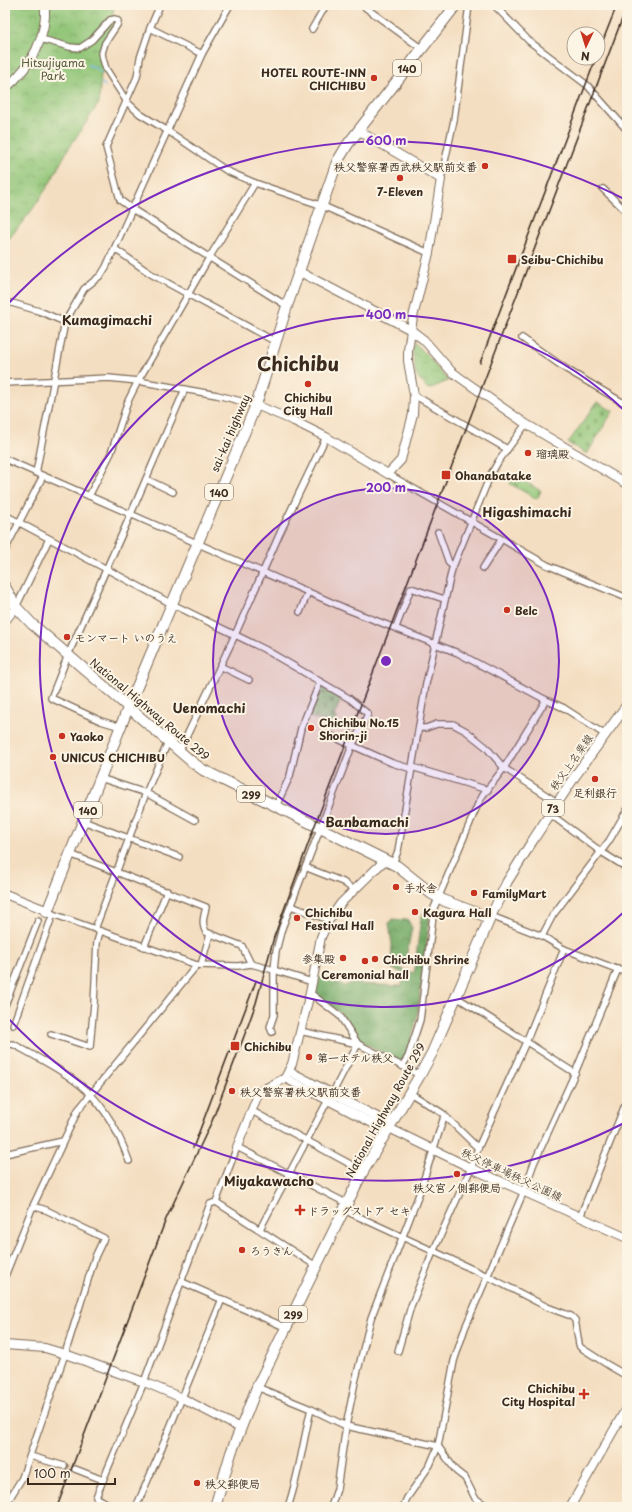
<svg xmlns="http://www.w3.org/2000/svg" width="632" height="1512" viewBox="0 0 632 1512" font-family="'Playpen Sans','Klee One',sans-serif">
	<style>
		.forest { fill: url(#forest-crowns); stroke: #586a43 }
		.cemetery { fill: url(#cemetery-stones); stroke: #66784a }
		.park { fill: url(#park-crowns); stroke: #66784a }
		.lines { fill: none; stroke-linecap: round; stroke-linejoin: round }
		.stream { stroke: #80bef3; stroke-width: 1.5 }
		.street-tunnel { stroke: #cfbaa0; stroke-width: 5.5; stroke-dasharray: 5.5 3; stroke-linecap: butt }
		.street-casing { stroke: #7c6957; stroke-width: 8 }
		.secondary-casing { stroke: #7c6957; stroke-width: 10 }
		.primary-casing { stroke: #7c6957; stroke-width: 11 }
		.highway-casing { stroke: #7c6957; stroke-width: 12 }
		.street { stroke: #fff; stroke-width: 5.5 }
		.secondary { stroke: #fff; stroke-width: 8 }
		.primary { stroke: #fff; stroke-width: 9 }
		.highway { stroke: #fff; stroke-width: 10 }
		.rail { stroke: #3b2a1e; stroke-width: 1.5 }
		.ring { fill: none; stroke: #7b2cbf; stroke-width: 2 }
		.poi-dot { fill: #c8321e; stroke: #fcf5e5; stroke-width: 1.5 }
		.labels { text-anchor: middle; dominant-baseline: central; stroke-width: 4; stroke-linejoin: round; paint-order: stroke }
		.shield { fill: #fcf5e5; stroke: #75675a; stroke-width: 1 }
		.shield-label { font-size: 10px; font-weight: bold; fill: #3b2a1e }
		.park-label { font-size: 11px; fill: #545839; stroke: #fcf5e5 }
		.poi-label { font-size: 11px; font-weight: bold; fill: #3b2a1e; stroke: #fcf5e5; text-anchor: start }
		.street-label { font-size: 11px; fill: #3b2a1e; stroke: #fcf5e5 }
		.quarter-label { font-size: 13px; font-weight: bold; fill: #3b2a1e; stroke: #fcf5e5 }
		.town-label { font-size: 19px; font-weight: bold; fill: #3b2a1e; stroke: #fcf5e5 }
		.centre { fill: #7b2cbf; stroke: #fcf5e5; stroke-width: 2 }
		.ring-label { font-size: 12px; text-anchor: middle; font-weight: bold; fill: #7b2cbf; stroke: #fcf5e5; stroke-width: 4; stroke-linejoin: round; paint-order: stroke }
	</style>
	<defs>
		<pattern id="forest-crowns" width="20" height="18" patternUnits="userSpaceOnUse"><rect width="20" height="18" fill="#74aa68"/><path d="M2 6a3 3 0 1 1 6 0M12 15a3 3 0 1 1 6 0" fill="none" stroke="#608b55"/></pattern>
		<pattern id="cemetery-stones" width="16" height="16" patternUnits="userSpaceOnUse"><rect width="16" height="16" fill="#90c577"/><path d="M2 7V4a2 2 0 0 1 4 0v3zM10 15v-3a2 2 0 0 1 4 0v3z" fill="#77a061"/></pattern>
		<pattern id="park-crowns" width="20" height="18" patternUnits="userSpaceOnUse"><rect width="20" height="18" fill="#90c577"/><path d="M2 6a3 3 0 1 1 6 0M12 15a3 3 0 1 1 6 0" fill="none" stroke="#77a061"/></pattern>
	</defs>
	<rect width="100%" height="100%" fill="#fcf5e5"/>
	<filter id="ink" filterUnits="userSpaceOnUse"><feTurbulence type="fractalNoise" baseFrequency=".025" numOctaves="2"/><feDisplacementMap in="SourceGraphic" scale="8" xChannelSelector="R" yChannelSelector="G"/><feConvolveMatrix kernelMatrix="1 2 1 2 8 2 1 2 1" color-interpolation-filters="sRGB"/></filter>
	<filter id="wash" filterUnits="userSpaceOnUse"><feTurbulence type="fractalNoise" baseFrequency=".012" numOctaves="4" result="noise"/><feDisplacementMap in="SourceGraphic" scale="16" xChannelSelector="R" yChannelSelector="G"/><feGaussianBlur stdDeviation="0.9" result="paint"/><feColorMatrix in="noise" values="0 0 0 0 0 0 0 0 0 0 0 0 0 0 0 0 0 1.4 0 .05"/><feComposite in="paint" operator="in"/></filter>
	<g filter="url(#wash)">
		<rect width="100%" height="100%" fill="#f4dec1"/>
		<polygon class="forest" points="431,908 417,1018 409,1048 403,1061 399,1062 357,1039 342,1015 316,994 320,977 329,978 344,986 351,983 352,977 359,977 360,984 402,986 403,973 392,969 391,961 392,945 389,923 392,919 408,920 412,928 406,957 404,960 401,969 414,973 421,917 426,909 429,910"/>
		<g class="cemetery">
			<polygon points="597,402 613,411 587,454 568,443"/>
			<polygon points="514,475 541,491 537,499 510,484"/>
			<polygon points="321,686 342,697 334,715 336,718 334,724 308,717"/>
		</g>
		<g class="park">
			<path d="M5 5H114L113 15 115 24C104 41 95 51 105 71L101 73 99 103 67 151 50 183 32 210 5 244Z"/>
			<polygon points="415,343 427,355 448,381 429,389 427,388 416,375 412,348 414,347 413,344"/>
		</g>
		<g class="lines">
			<g class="stream">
				<polyline points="88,65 94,67 101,72"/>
				<polyline points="102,83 105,86"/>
			</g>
		</g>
	</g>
	<g filter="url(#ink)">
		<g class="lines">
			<polyline class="street-tunnel" points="64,1466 75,1469"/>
			<g class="street-casing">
				<g id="street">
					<polyline points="160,5 150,28 140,58 137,77 106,147 120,200 132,209 287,306"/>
					<polyline points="362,5 422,49"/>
					<polyline points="494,5 529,41 587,85 627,130"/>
					<polyline points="150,28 202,54"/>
					<polyline points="312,29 326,5"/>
					<polyline points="41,39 70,47 80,48 92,40 110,20 115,19 118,21 117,25 105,43 102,53 103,59 106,69 127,102 140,114 168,131 227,171 255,183 323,206 429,253"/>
					<polyline points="441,179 454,120 469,5"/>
					<polyline points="603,189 627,212"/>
					<polyline points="115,249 151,274 276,342"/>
					<polyline points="12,303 39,311 65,322"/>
					<polyline points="522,338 566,369 627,405"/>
					<polyline points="5,383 109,378 138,381 217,395 256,405"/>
					<polyline points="414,395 507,449"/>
					<polyline points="5,459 349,610 458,653 546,700 564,708 604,734"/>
					<polyline points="36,473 65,322 84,289 101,275 106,267 202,54 230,5"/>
					<polyline points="388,474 547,565 627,598"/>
					<polyline points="146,479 173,492"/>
					<polyline points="89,496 111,453 128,401 138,381 209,258 255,183"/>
					<polyline points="5,515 172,604 264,649 350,699 368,714 352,746 282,928 276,951 274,970 274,1015 270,1027 272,1032"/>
					<polyline points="438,532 449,563 453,566"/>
					<polyline points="5,550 43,476"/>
					<polyline points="483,568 501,540"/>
					<polyline points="16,607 49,539"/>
					<polyline points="300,612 308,592"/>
					<polyline points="396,627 411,588 444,599"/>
					<polyline points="220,666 249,680"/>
					<polyline points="121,727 101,721 51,698 68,655 130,516 185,389"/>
					<polyline points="419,728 426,728 437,724 453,724 466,731 486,747 504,768 557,802"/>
					<polyline points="329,735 392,763 412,769"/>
					<polyline points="179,752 235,635 280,533 326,437"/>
					<polyline points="412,767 488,790"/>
					<polyline points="100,778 146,793 195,820"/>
					<polyline points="276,806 290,776 301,728 320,682"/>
					<polyline points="550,814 600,851 627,868"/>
					<polyline points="83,821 179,857"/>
					<path d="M70 854 206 907C204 916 201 924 206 932L242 946 251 964"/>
					<polyline points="393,863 398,851 426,684 452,569 490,476 498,462 526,424"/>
					<polyline points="305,867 343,882 354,890"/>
					<polyline points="291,906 329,920"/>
					<polyline points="47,912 197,965 238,966 251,964 274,970 312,982"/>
					<polyline points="491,916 542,936 564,949 627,973"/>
					<polyline points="95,929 146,793 168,742"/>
					<polyline points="542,936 553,915 609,841 627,810"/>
					<polyline points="144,947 167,891"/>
					<polyline points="201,965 210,934"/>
					<polyline points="310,993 340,1016 358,1044"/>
					<path d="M456 997C496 1021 535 1048 575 1073"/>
					<polyline points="5,1005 38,921"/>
					<polyline points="13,1025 53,914"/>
					<polyline points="300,1031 358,1044 420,1075"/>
					<polyline points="51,1034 90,1047 94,1003 97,942 100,932"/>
					<path d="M5 1048 6 1045 13 1044C75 1078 104 1091 129 1161"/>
					<polyline points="402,1066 408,1057 420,1020 434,908 478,804 483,795 504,768 546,700"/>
					<polyline points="410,1093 442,1113 478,1148"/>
					<polyline points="332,1094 358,1044"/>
					<polyline points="252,1111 363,1171"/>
					<polyline points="5,1154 63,1141"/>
					<polyline points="216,1202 316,1266"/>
					<polyline points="344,1210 487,1276 547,1307 571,1316 575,1320 579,1344 580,1347 608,1365 627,1376"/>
					<polyline points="580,1217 627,1100"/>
					<polyline points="260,1229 328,1100"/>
					<polyline points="5,1276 33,1206 78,1110 197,965"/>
					<polyline points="182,1282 287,1328"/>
					<polyline points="398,1351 411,1306 433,1252 471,1168 478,1148 526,1042 564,949"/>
					<polyline points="257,1387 311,1409 346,1426 438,1446 456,1471 465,1478 475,1498 482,1503 491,1507"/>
					<polyline points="30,1456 64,1466"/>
					<polyline points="75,1469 103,1480"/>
					<polyline points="5,1506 22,1478 65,1354 95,1257 104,1238 46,1210 33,1206"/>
					<polyline points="113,1507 96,1497 144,1382 210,1204 216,1202 237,1147 348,1204"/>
					<polyline points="136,1507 158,1457 222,1299"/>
					<path d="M288 1507C299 1475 303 1442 311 1409"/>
					<polyline points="331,1507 337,1489 346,1426 355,1382 371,1318 418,1197 443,1120 444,1115"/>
					<polyline points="403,1507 407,1498 430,1465 438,1446 454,1361 465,1328 524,1191 534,1163 575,1073 618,969"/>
				</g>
			</g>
			<g class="secondary-casing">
				<g id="secondary">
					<path d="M5 89C30 67 47 39 45 5"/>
					<polyline points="300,272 411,330 424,340 451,371 459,377 526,424 627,484"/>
					<polyline points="256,405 294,421 326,437 388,474 401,460 413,414 414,395 408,361 408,350 413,317 429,253 441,179 359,131"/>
					<polyline points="5,621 16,607"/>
					<polyline points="5,894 48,911"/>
					<polyline points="289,1071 383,1120 389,1128"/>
					<polyline points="285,1078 380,1127 389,1128 471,1168 627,1238"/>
					<polyline points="237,1147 259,1092 285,1078 292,1064 310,993 321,937 329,920 341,903 385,860"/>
					<polyline points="5,1345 45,1348 65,1354 144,1382 182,1398 240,1428"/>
					<polyline points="570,1507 627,1407"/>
				</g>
			</g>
			<g class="primary-casing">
				<polyline id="primary" points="490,918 507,882 533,840 575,776 627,705"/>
			</g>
			<g class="highway-casing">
				<g id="highway">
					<polyline points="5,587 16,607 32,624 192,762 203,770 397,866 432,894 445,901 490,918 432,1053 420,1075 361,1175 257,1387 231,1453 215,1507"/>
					<polyline points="47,912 128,708 256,405 287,306 337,162 348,144 456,5"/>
				</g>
			</g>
			<use href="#street" class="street"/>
			<use href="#secondary" class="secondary"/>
			<use href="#primary" class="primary"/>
			<use href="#highway" class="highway"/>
			<g class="rail">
				<polyline points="598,53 617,5"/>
				<polyline points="480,363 596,58"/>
				<polyline points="193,1148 256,981"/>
				<polyline points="57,1507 166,1219 212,1121 246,1031 256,1003 274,937 315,825 627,6"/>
			</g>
		</g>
	</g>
	<circle cx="386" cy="661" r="173" fill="#7b2cbf" fill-opacity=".12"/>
	<g class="ring">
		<circle cx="386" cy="661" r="173"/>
		<path d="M626 910A346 346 0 1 1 626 412"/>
		<path d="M626 1122A520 520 0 0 1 6 1016M6 306A520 520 0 0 1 626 200"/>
	</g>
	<g class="poi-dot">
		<circle cx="374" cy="78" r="4"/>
		<circle cx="485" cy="166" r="4"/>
		<circle cx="400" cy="178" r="4"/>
		<rect x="507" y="254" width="10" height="10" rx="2"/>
		<circle cx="308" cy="384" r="4"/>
		<circle cx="528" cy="453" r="4"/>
		<rect x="441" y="470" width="10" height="10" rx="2"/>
		<circle cx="507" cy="610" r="4"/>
		<circle cx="67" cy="637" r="4"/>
		<circle cx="311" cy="728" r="4"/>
		<circle cx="62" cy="736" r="4"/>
		<circle cx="53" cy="757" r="4"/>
		<circle cx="595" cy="779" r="4"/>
		<circle cx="396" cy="887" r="4"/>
		<circle cx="474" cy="893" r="4"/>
		<circle cx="415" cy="912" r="4"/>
		<circle cx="297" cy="918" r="4"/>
		<circle cx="343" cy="958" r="4"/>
		<circle cx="375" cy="959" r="4"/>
		<circle cx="365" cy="961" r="4"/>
		<rect x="230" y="1041" width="10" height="10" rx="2"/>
		<circle cx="309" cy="1057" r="4"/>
		<circle cx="232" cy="1091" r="4"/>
		<circle cx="457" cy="1174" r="4"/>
		<path d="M298 1204h4v4h4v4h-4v4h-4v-4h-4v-4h4z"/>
		<circle cx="242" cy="1250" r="4"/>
		<path d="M582 1388h4v4h4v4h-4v4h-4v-4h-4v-4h4z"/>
		<circle cx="197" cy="1483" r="4"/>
	</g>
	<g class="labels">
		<g class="shield">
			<rect x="393" y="60" width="28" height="16" rx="3"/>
			<rect x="205" y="484" width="28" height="16" rx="3"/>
			<rect x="237" y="786" width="28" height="16" rx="3"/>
			<rect x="542" y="800" width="22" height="16" rx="3"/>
			<rect x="74" y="802" width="28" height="16" rx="3"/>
			<rect x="279" y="1306" width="28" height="16" rx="3"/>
		</g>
		<g class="shield-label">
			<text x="407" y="68">140</text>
			<text x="219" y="492">140</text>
			<text x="251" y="794">299</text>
			<text x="553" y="808">73</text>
			<text x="88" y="810">140</text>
			<text x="293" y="1314">299</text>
		</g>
		<g class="park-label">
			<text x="53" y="62">Hitsujiyama<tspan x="53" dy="13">Park</tspan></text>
		</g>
		<g class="poi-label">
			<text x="366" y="72" text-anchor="end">HOTEL ROUTE-INN<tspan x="366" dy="13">CHICHIBU</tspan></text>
			<text x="477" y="166" text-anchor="end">秩父警察署西武秩父駅前交番</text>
			<text x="400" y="191" text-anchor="middle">7-Eleven</text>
			<text x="521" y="259">Seibu-Chichibu</text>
			<text x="308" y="397" text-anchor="middle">Chichibu<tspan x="308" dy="13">City Hall</tspan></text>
			<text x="536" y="453">瑠璃殿</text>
			<text x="455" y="475">Ohanabatake</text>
			<text x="515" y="610">Belc</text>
			<text x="75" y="637">モンマート いのうえ</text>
			<text x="319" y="722">Chichibu No.15<tspan x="319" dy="13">Shorin-ji</tspan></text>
			<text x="70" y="736">Yaoko</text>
			<text x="61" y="757">UNICUS CHICHIBU</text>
			<text x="595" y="792" text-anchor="middle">足利銀行</text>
			<text x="404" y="887">手水舎</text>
			<text x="482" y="893">FamilyMart</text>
			<text x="305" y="912">Chichibu<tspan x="305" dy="13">Festival Hall</tspan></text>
			<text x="423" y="912">Kagura Hall</text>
			<text x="335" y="958" text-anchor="end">参集殿</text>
			<text x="383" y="959">Chichibu Shrine</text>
			<text x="365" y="974" text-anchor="middle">Ceremonial hall</text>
			<text x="244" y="1046">Chichibu</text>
			<text x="317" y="1057">第一ホテル秩父</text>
			<text x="240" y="1091">秩父警察署秩父駅前交番</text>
			<text x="457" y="1187" text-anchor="middle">秩父宮ノ側郵便局</text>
			<text x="308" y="1210">ドラッグストア セキ</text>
			<text x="250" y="1250">ろうきん</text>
			<text x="575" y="1388" text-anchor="end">Chichibu<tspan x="575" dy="13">City Hospital</tspan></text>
			<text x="205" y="1483">秩父郵便局</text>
		</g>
		<g class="street-label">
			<text transform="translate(230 433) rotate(-67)">sai-kai highway</text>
			<text transform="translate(150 709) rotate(40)">National Highway Route 299</text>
			<text transform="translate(571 762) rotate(-55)">秩父上名栗線</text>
			<text transform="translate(385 1110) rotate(-61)">National Highway Route 299</text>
			<text transform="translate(512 1174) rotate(25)">秩父停車場秩父公園線</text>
		</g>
		<g class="quarter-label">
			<text x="107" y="319">Kumagimachi</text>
			<text x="527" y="511">Higashimachi</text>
			<text x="209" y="707">Uenomachi</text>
			<text x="367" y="821">Banbamachi</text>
			<text x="269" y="1180">Miyakawacho</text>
		</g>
		<g class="town-label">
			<text x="298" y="363">Chichibu</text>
		</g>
	</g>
	<circle cx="386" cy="661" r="6" class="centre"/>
	<g class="ring-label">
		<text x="386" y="145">600 m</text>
		<text x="386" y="319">400 m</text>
		<text x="386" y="492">200 m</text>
	</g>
	<rect width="632" height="1512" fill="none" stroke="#fcf5e5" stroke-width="20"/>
	<g transform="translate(586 46) rotate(184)"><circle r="19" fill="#fcf5e5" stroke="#afa495"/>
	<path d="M0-3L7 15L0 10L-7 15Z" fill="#c8321e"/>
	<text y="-6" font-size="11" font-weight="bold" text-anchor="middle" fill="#3b2a1e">N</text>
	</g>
	<path d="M28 1478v6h87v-6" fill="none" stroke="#3b2a1e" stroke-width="2"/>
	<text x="34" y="1478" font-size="12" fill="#3b2a1e" stroke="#fcf5e5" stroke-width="3" paint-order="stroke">100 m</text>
</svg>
